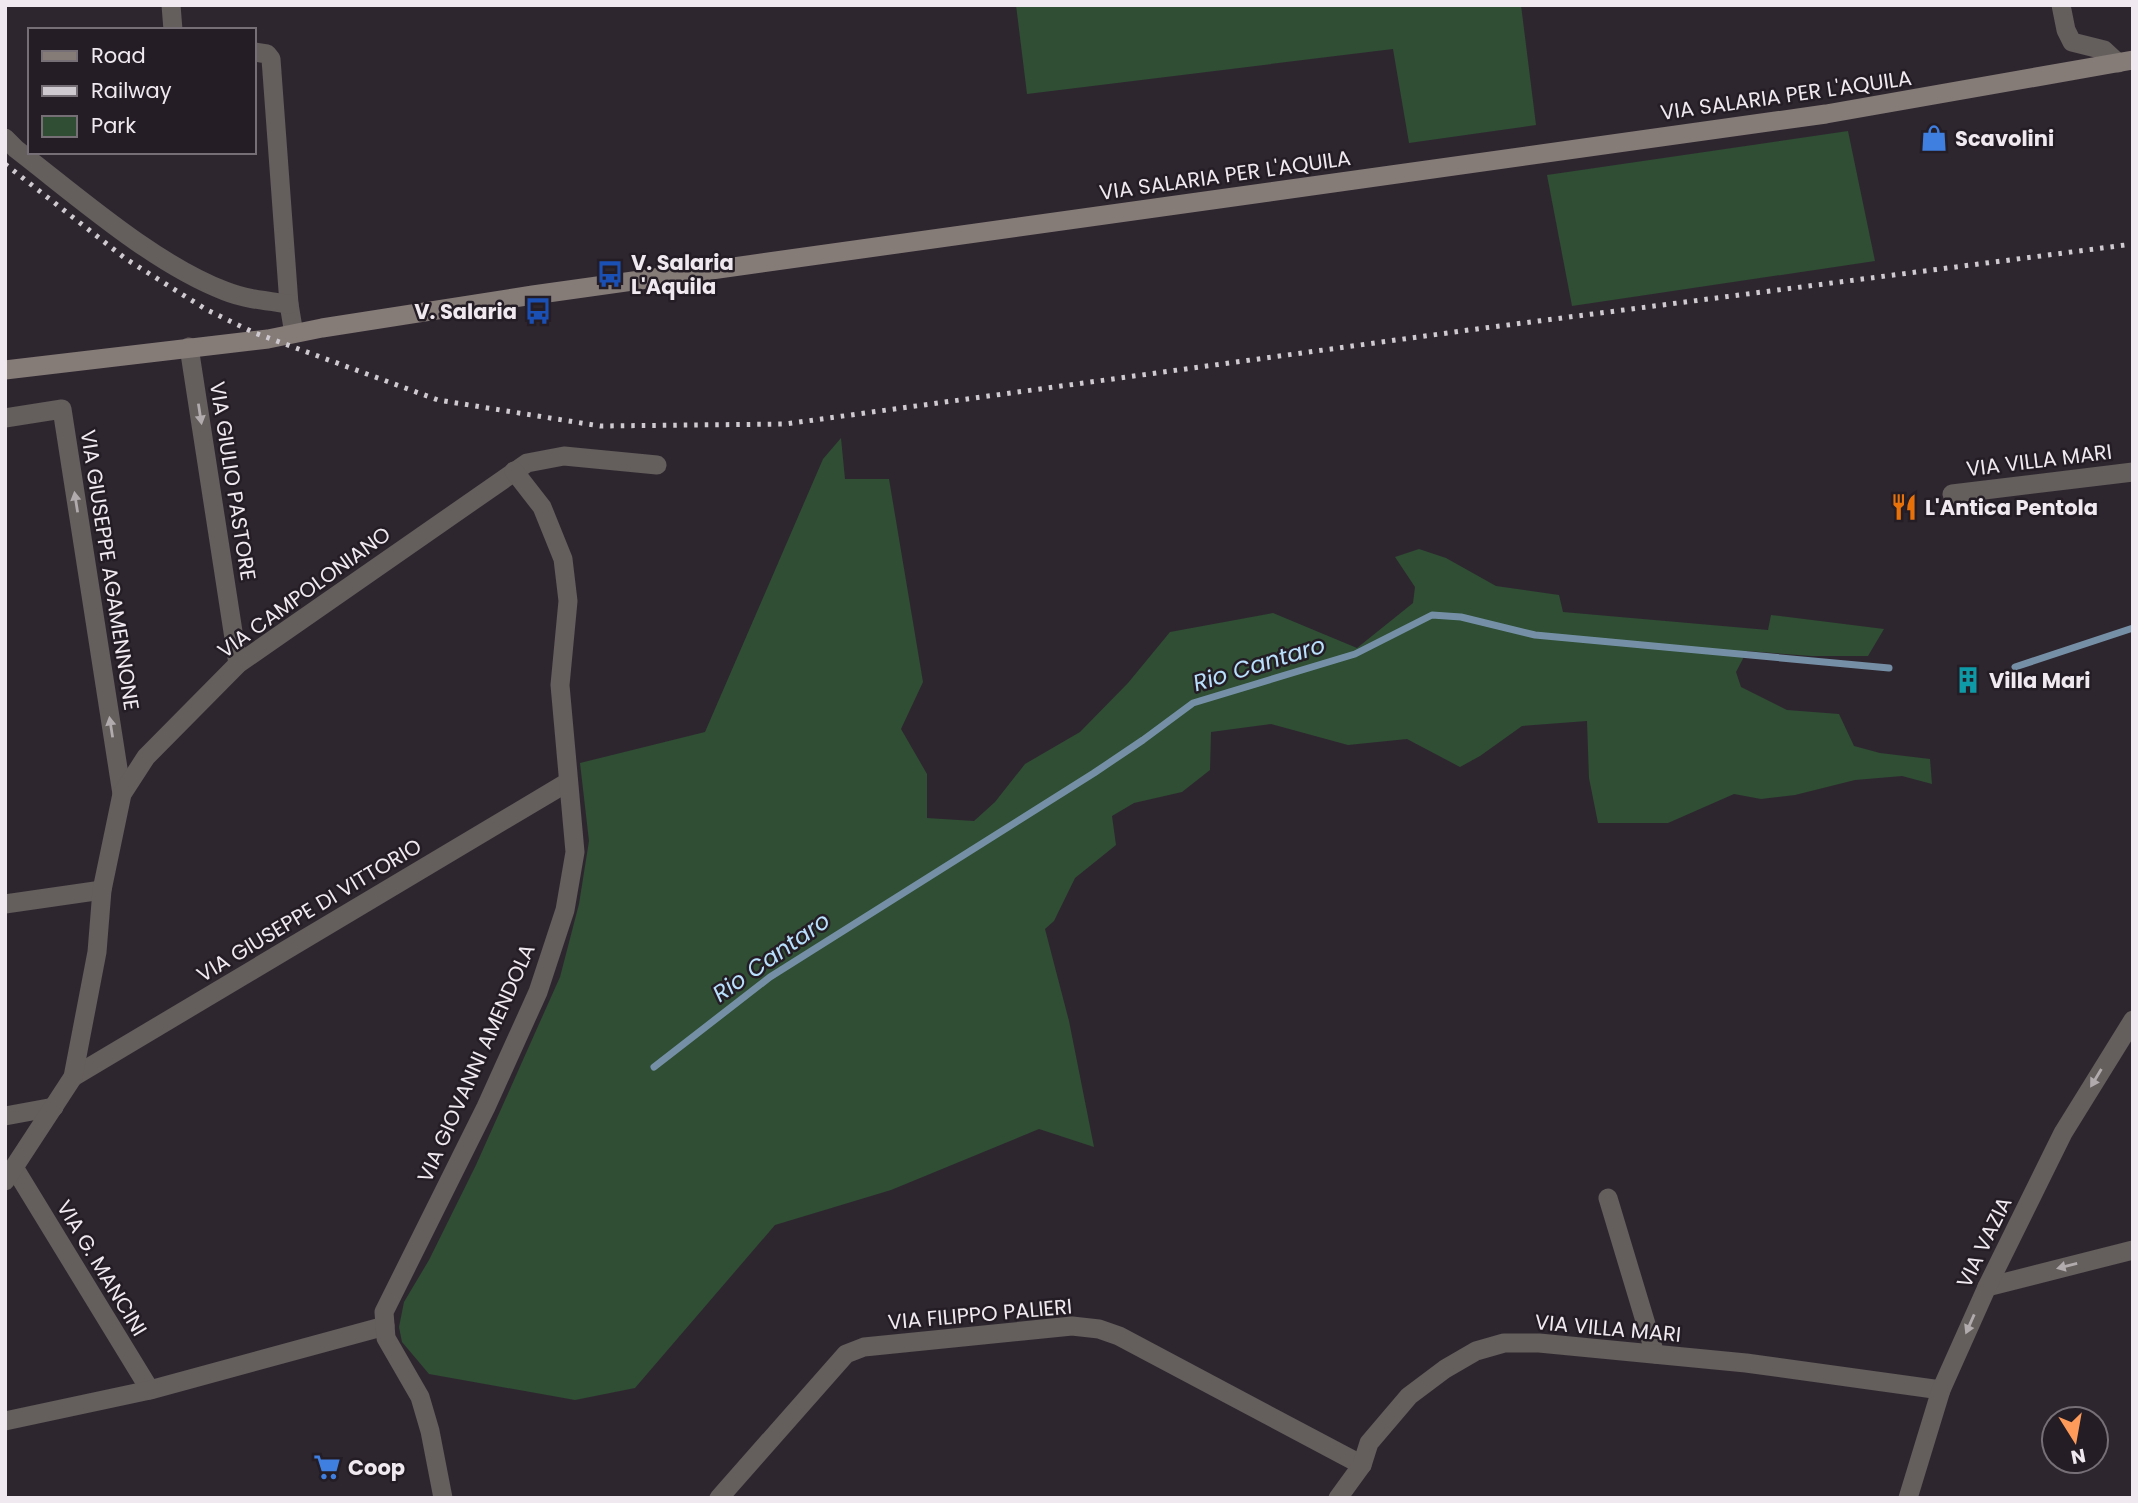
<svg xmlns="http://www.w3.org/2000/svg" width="2138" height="1503" font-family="Poppins,sans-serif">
<rect width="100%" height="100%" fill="#2e262f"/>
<g fill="#2f4e34">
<polygon points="1016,5 1521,5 1536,125 1409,143 1393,49 1027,94"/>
<polygon points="1848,131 1875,261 1572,306 1547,175"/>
<polygon points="841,438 845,479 889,479 923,682 901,729 927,774 927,818 974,821 995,802 1025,764 1080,732 1128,683 1170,632 1273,613 1357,648 1413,603 1415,587 1395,557 1419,549 1446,558 1496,586 1559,595 1563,612 1768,630 1771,615 1884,629 1868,656 1811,656 1747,651 1736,672 1741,687 1787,710 1839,714 1854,746 1880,753 1930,759 1932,784 1902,776 1855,780 1795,795 1761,799 1734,794 1668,823 1598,823 1589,778 1587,721 1522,726 1480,756 1460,767 1407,739 1348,745 1271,724 1211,732 1210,770 1182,792 1134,803 1112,816 1116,845 1075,878 1054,921 1045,929 1069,1021 1094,1147 1039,1129 891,1190 775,1225 635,1388 575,1400 429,1374 402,1342 399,1327 404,1302 429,1260 476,1165 560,977 579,904 589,841 580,763 705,732 823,459"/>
</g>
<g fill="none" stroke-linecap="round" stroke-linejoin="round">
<g stroke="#7590a6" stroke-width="7">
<polyline points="2015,667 2133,628"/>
<polyline points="654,1067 770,977 1094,773 1143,740 1193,703 1355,654 1432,615 1461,617 1535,635 1889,668"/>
</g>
<g stroke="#645e5c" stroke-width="19">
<polyline points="171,5 173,30"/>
<polyline points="2061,5 2066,30 2072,42 2104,50 2118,63"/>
<polyline points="254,52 267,54 271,59 289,304 293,328"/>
<path d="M 5,138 L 16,149 C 77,196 154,264 225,291 C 245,299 267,301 289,304"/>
<polyline points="189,347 238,664"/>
<polyline points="5,418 62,409 122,794"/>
<polyline points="1952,494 2133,472"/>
<polyline points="5,904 102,890"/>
<polyline points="73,1077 568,782"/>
<polyline points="5,1116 54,1107"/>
<polyline points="15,1169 150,1390"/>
<polyline points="5,1181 73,1077 97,952 102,890 122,794 146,757 238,664 527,463 564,456 657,465"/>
<polyline points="1608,1198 1655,1354"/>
<polyline points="1987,1287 2133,1250"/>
<polyline points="5,1421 150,1390 385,1326"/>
<polyline points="443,1498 430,1431 420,1397 386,1338 384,1312 486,1107 538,992 565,910 575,852 560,685 568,601 563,559 542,507 514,471"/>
<polyline points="719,1498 846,1354 864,1347 1072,1326 1099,1329 1119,1336 1362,1465"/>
<polyline points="1338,1498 1362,1465 1369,1443 1409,1396 1445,1369 1476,1351 1504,1343 1539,1343 1746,1363 1941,1390"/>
<polyline points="1908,1498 1941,1390 1987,1287 2063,1133 2133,1020"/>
</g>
<polyline stroke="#857c78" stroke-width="19" points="5,370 268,339 322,328 533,295 1826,114 2133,60"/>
<polyline stroke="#cfc9d0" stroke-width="5" stroke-dasharray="3.5 7" stroke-linecap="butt" points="5,164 126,259 207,310 255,333 438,400 600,426 785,424 1469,330 2133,244"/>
</g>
<defs><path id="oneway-solid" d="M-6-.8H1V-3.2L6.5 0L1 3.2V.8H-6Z" transform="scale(1.75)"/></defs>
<g fill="#b1abad">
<use href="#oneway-solid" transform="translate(200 414) rotate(81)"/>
<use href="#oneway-solid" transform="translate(76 502) rotate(-99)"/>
<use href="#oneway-solid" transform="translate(111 727) rotate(-99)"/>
<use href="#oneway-solid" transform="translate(2096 1078) rotate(121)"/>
<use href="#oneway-solid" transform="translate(2067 1266) rotate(166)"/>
<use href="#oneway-solid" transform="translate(1970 1324) rotate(114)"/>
</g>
<defs>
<symbol id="shop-bare" viewBox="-9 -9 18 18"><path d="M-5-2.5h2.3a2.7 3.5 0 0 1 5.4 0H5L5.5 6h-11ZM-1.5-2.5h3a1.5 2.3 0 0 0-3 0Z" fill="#3f7fe0" stroke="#241d25" stroke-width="2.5" paint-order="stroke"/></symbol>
<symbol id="bus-bare" viewBox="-9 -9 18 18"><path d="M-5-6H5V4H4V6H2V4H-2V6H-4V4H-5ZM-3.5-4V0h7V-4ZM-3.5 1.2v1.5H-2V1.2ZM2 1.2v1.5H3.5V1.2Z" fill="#1a4fb4" stroke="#241d25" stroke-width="2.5" paint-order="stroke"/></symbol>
<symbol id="restaurant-bare" viewBox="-9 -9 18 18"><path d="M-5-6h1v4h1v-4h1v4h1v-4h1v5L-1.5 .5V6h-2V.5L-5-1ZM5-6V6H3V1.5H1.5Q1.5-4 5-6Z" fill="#e8710a" stroke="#241d25" stroke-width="2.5" paint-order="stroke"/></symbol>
<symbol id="building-bare" viewBox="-9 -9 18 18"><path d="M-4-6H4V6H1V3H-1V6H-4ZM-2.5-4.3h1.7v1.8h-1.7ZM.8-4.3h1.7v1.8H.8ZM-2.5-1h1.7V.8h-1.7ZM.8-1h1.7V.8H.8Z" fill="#0f9aa8" stroke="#241d25" stroke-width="2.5" paint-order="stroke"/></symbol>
<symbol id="supermarket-bare" viewBox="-9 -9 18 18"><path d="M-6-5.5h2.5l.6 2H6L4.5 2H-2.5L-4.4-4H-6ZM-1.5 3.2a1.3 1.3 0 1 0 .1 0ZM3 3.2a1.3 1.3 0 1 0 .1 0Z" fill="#3f7fe0" stroke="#241d25" stroke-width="2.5" paint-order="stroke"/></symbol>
</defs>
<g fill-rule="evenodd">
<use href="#shop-bare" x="1915" y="119" width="38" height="38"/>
<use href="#bus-bare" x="591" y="255" width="38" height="38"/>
<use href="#bus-bare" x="519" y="292" width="38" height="38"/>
<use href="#restaurant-bare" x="1885" y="488" width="38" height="38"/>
<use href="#building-bare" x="1949" y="661" width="38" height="38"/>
<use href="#supermarket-bare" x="308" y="1448" width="38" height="38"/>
</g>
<g text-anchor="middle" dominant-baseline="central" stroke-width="5" stroke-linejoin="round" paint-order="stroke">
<g font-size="21" fill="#f0eaf0" stroke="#241d25">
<text transform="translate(1786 95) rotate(-8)">VIA SALARIA PER L'AQUILA</text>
<text transform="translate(1225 175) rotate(-8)">VIA SALARIA PER L'AQUILA</text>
<text transform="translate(2039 460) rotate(-7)">VIA VILLA MARI</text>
<text transform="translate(233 481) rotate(81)">VIA GIULIO PASTORE</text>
<text transform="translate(110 570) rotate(81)">VIA GIUSEPPE AGAMENNONE</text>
<text transform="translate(304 592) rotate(-36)">VIA CAMPOLONIANO</text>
<text transform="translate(309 910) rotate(-31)">VIA GIUSEPPE DI VITTORIO</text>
<text transform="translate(476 1063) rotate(-66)">VIA GIOVANNI AMENDOLA</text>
<text transform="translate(1984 1242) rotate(-64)">VIA VAZIA</text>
<text transform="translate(102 1268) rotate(59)">VIA G. MANCINI</text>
<text transform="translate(980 1314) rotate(-5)">VIA FILIPPO PALIERI</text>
<text transform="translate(1608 1328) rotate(5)">VIA VILLA MARI</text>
</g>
<g font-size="21" font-weight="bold" fill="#f0eaf0" stroke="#241d25" text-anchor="start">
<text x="1955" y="138">Scavolini</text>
<text x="631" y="262">V. Salaria<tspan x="631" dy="24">L'Aquila</tspan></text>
<text x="517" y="311" text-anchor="end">V. Salaria</text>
<text x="1925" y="507">L'Antica Pentola</text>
<text x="1989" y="680">Villa Mari</text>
<text x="348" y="1467">Coop</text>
</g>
<g font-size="23" font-style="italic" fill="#b8e0fd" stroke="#241d25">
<text transform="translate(1259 664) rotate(-17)">Rio Cantaro</text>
<text transform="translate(771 957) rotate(-35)">Rio Cantaro</text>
</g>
</g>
<rect width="2138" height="1503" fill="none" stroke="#f0eaf0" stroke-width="14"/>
<rect x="28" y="28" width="228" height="126" fill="#241d25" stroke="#766f76" stroke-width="2"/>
<rect x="42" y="51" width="35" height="10" fill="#857c78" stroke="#766f76" stroke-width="2"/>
<text x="91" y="63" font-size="21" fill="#f0eaf0">Road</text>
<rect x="42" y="86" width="35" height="10" fill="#cfc9d0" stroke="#766f76" stroke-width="2"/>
<text x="91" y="98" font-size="21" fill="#f0eaf0">Railway</text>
<rect x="42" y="116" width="35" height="21" fill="#2f4e34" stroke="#766f76" stroke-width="2"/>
<text x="91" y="133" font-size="21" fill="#f0eaf0">Park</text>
<g transform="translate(2075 1440) rotate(169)"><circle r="33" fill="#241d25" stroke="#766f76" stroke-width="2"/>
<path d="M0-5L12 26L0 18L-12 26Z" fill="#ff9b5a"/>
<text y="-10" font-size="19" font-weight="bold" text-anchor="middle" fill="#f0eaf0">N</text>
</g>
</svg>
